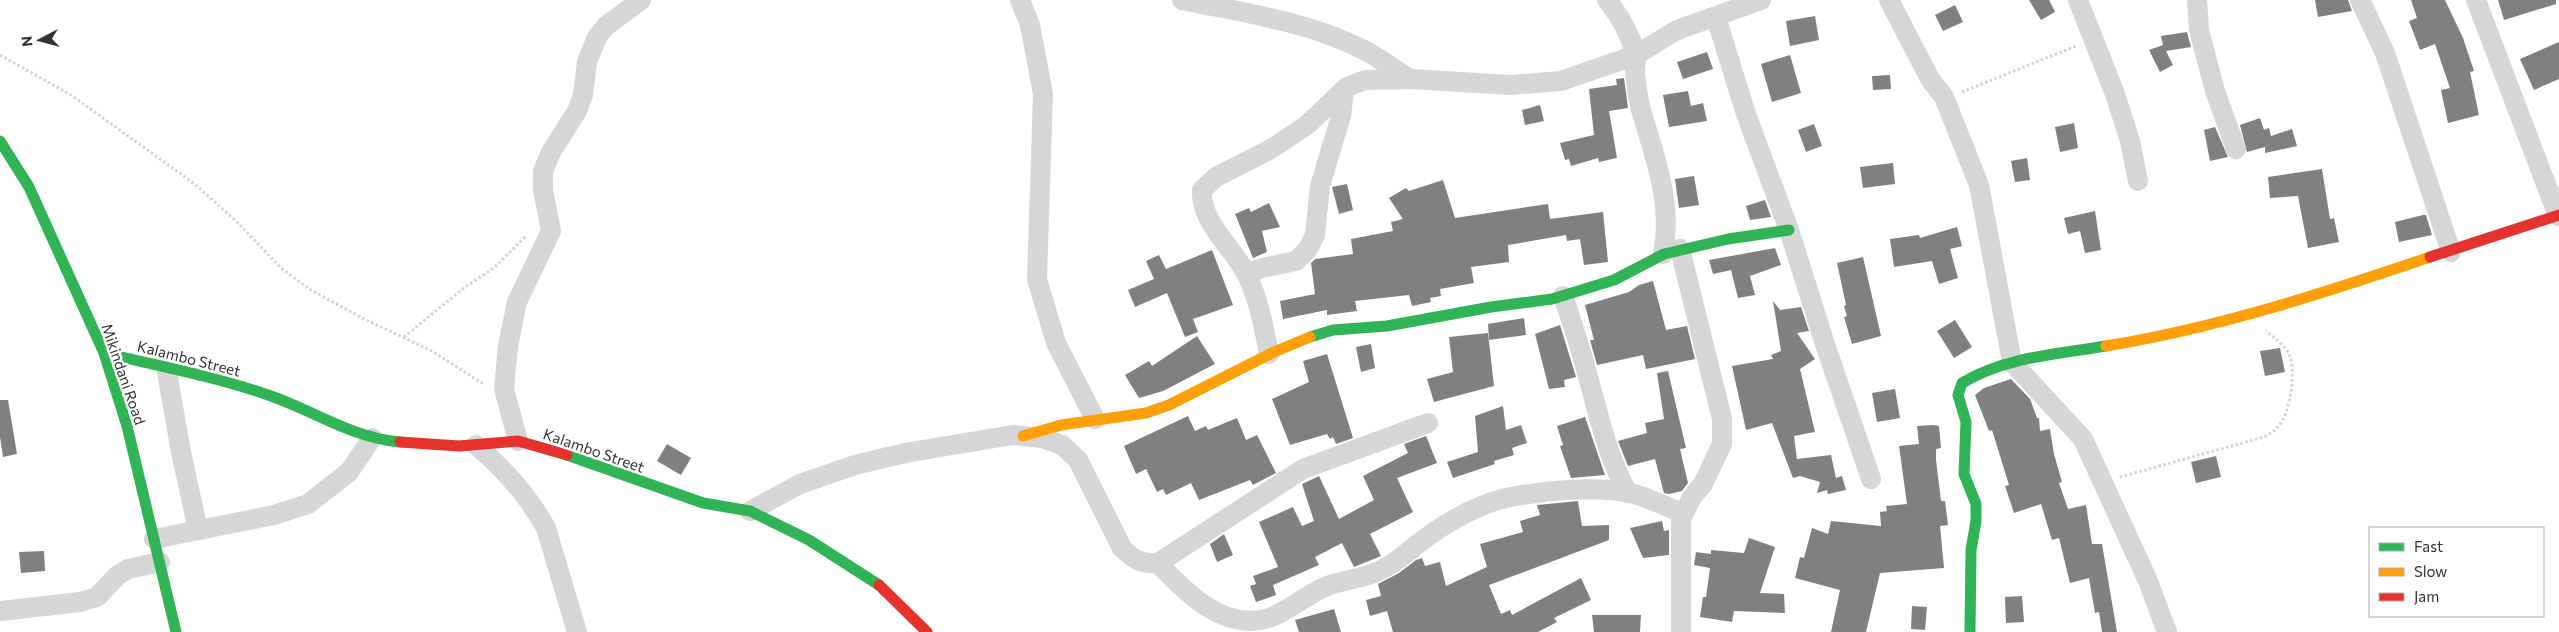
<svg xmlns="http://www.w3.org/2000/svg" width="2559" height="632" font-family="Commissioner,sans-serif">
<rect width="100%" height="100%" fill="#fff"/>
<g fill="#808080">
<polygon points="2029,0 2049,0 2055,12 2041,20"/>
<polygon points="2315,0 2348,0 2352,11 2318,17"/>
<polygon points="2411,0 2445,0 2463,38 2474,71 2470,72 2479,115 2448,123 2441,90 2450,88 2435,44 2420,50 2409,21 2417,18"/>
<polygon points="2498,0 2556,0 2556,4 2504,20"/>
<polygon points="1955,5 1963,22 1943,31 1935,15"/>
<polygon points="1815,16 1819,40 1790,46 1786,21"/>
<polygon points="2187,32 2191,47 2166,51 2173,65 2160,72 2149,50 2163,45 2161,36"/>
<polygon points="2559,42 2559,79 2534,90 2520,59"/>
<polygon points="1707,52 1713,69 1683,79 1677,62"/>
<polygon points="1790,55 1801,93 1772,102 1761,64"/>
<polygon points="1890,75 1891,89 1873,90 1872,76"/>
<polygon points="1624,78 1628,108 1609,111 1617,158 1599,162 1598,158 1571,166 1569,159 1565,160 1560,143 1594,135 1589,89 1617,85 1616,79"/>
<polygon points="1688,91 1691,106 1703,103 1707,121 1669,127 1663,95"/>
<polygon points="1540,105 1544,121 1525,125 1522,110"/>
<polygon points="2260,118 2264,130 2269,128 2271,136 2292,129 2297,146 2265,153 2265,147 2247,152 2240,125"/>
<polygon points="2074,123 2078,148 2060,152 2055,127"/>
<polygon points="1814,124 1822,146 1806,152 1798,130"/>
<polygon points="2215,127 2228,157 2210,161 2204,130"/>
<polygon points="2027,158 2030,180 2015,182 2011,161"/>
<polygon points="1893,163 1895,184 1863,188 1860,167"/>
<polygon points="2322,169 2330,219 2334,218 2339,242 2308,248 2298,196 2270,198 2268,177"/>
<polygon points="1694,176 1699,205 1679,208 1675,179"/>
<polygon points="1443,180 1455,218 1548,204 1550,219 1603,212 1608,262 1584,265 1580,239 1567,241 1566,235 1508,245 1509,262 1471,267 1474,283 1440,289 1441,296 1430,298 1431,302 1412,306 1409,295 1355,301 1357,311 1327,315 1327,310 1283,319 1280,301 1315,294 1311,263 1315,259 1353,254 1351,239 1393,231 1391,222 1403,219 1389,198 1406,188 1409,191"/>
<polygon points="1347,184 1353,210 1339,214 1332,187"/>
<polygon points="1765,200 1771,217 1750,220 1746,206"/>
<polygon points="1269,203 1280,227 1262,231 1267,252 1253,258 1235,214 1249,208 1251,212"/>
<polygon points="2095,211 2101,250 2085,253 2080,231 2068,234 2064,218"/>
<polygon points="2423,215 2426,215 2432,235 2399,242 2395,222"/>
<polygon points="1957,227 1962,246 1950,249 1958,278 1939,284 1932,261 1894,267 1890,239 1919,235 1920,238"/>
<polygon points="1775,248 1781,265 1750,276 1755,295 1738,298 1731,270 1713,274 1709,260"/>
<polygon points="1212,250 1233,305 1193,319 1198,332 1185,337 1167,293 1135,307 1128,290 1154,279 1146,261 1159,255 1166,269"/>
<polygon points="1863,257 1881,336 1852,344 1844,317 1847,316 1844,306 1846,305 1837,263"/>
<polygon points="1653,281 1666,330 1687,326 1695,359 1646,369 1643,355 1597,365 1590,340 1594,340 1585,305 1629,292 1639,285"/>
<polygon points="1773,301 1780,310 1801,307 1809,331 1797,333 1815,359 1800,369 1815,432 1794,436 1797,459 1831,455 1836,478 1842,476 1846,490 1828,494 1827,490 1817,493 1820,482 1800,476 1793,478 1772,423 1746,430 1732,366 1773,359 1771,355 1781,351"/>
<polygon points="1524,318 1526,335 1489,340 1488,324"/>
<polygon points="1955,320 1972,347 1954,358 1937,331"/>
<polygon points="1560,325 1576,377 1564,380 1565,387 1549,389 1535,334"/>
<polygon points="1488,333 1494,386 1434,402 1427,379 1453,372 1449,337"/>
<polygon points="1197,336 1215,364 1163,391 1139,398 1125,375 1149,361 1152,366"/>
<polygon points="1371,344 1375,368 1361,372 1356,347"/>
<polygon points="2280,348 2285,372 2265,376 2260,351"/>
<polygon points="1327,354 1353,438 1336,444 1333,437 1330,439 1327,434 1290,445 1272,399 1309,382 1303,361"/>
<polygon points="1668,371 1686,448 1680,449 1688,483 1682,491 1669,494 1664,493 1655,459 1628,466 1618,441 1647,433 1645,423 1664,419 1657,373"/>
<polygon points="2011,379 2030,399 2037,418 2039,418 2040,431 2050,429 2054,454 2062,482 2059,483 2068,509 2086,505 2092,544 2102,544 2117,632 2102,632 2099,612 2095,613 2089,578 2070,583 2059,538 2052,540 2041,504 2014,513 2005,486 2009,485 1992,430 1989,431 1975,395 1984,388"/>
<polygon points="1895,389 1900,418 1877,422 1872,393"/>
<polygon points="0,400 8,400 17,454 3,457 0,437"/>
<polygon points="1503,406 1506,430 1521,425 1527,443 1512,448 1514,455 1494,461 1495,464 1453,478 1447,462 1478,452 1475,416"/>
<polygon points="1188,416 1195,431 1206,426 1208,430 1237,418 1246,440 1257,435 1276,473 1253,485 1250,480 1199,500 1191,483 1166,495 1163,489 1157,492 1146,469 1136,474 1124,446"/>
<polygon points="1585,417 1605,475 1571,478 1560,446 1563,445 1557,426"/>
<polygon points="1933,425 1939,426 1941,448 1936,449 1936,460 1941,501 1945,501 1948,525 1940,526 1944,568 1880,573 1866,632 1831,632 1840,590 1795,578 1800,557 1804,558 1812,528 1828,534 1831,521 1881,526 1880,512 1887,511 1886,506 1907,504 1899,446 1919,444 1917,426"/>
<polygon points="1426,436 1437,463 1397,478 1413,512 1370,534 1381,556 1354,567 1342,543 1315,557 1319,565 1273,585 1276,595 1256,602 1250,586 1256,584 1253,576 1278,567 1259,522 1293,507 1302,526 1314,521 1302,484 1319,476 1339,519 1374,500 1363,476 1408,453 1404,444"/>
<polygon points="667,444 691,458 681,475 657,461"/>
<polygon points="2216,456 2221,477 2196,483 2191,462"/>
<polygon points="1578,501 1582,526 1609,525 1609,540 1489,585 1501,614 1510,610 1512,615 1581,578 1591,600 1554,618 1557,622 1538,632 1393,632 1387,611 1370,616 1366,600 1381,596 1378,584 1399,573 1416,560 1422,558 1425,566 1440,562 1446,586 1487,567 1480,544 1523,532 1520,521 1540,515 1537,505"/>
<polygon points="1662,521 1664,531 1669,530 1669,555 1643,558 1630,528"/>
<polygon points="1224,534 1233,555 1217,562 1210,544"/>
<polygon points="1749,538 1775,547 1760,593 1784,594 1785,613 1734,611 1732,622 1700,617 1703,597 1706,597 1710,568 1694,565 1696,552 1711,554 1711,550 1744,553"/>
<polygon points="44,551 45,571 21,573 19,552"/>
<polygon points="2022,596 2024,622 2006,623 2005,597"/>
<polygon points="1912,606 1927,607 1925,630 1911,629"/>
<polygon points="1334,609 1341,632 1299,632 1295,620"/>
<polygon points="1592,615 1641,615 1640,632 1594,632"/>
</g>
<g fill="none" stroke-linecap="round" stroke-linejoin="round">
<g stroke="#d4d4d4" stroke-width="3" stroke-dasharray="2.5 2.5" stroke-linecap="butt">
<polyline points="0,55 71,95 196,185 237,222 281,268 311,290 364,319 432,351 485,385"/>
<polyline points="1962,92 2076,46"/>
<polyline points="404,337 464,288 495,267 526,236"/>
<path d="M 2120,477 L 2264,437 C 2268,434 2274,432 2277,428 C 2290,416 2296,373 2290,357 C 2287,346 2274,338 2266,331"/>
</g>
<g stroke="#d6d6d6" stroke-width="20">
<polyline points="1020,0 1030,25 1043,94 1037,279 1056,343 1095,419"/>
<path d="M 1182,0 C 1244,13 1307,21 1364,50 C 1380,58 1395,70 1410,79"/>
<path d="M 1607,0 C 1619,15 1630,33 1635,53 C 1637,59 1635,66 1635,72 C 1636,84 1638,98 1641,110 C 1655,158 1673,203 1663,254"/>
<polyline points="1889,0 1930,79 1944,97 1979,185 2012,362 2083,439 2148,581 2167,632"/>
<polyline points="2078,0 2115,94 2130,141 2138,181"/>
<polyline points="2197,0 2199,30 2215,91 2236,149"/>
<polyline points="2360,0 2385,53 2451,252"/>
<polyline points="2476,0 2558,216"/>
<polyline points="1716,17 1746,114 1789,230 1825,344 1871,479"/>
<polyline points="1680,249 1722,419 1722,444 1703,484 1692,497 1681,519 1681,632"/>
<polyline points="1247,274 1262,268 1296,261 1308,249 1315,235 1320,186 1341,116 1344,90"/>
<path d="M 1563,296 C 1574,327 1583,357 1591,388 C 1601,424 1609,460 1628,493"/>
<path d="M 1269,354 C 1264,328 1259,300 1247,275 C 1234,248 1200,223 1202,190 L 1216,177 L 1271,149 L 1307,125 L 1347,87 L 1365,80 L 1410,79 L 1511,85 L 1561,81 L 1636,55 L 1677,30 L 1761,0"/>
<polyline points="166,367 181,452 198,530"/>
<polyline points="518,441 504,389 508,346 517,302 551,231 543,190 543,171 551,152 577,111 583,95 587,62 597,37 606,26 641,0"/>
<path d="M 476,445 C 504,469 528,495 546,528 L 577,632"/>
<path d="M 750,511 L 800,484 L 855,465 L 905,453 L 1013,435 L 1042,438 L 1062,445 L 1078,460 L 1122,548 C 1134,560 1141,564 1158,563 L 1303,469 L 1428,423"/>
<polyline points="154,539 274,515 308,504 349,472 372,438"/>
<path d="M 1158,563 C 1185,592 1224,632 1269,618 C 1289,611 1306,595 1325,587 C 1344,579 1366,579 1383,569 C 1397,562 1407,552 1419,543 C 1444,524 1476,505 1506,498 C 1541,491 1596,485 1630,493 C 1648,497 1666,507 1683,513"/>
<polyline points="0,611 80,602 97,597 118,575 128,569 160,562"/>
</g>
<g stroke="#30b455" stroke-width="11">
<polyline points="0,141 29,187 104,353 127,426 176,632"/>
<polyline points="1310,337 1333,330 1387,326 1491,307 1552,299 1614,280 1664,254 1728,239 1789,230"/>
<path d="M 104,353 C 160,366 217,377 271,396 C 314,411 353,438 400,442"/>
<polyline points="567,455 703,503 750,511 809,540 879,585"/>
<path d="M 1970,632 L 1971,550 L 1976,521 L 1976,504 L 1964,474 L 1966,422 L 1958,395 L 1962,383 C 2005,357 2058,354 2106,346"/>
</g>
<g stroke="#ff9f0a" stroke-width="11">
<path d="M 2106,346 C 2217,328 2324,293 2430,257"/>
<polyline points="1023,436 1061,425 1146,413 1169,405 1274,352 1310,337"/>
</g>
<g stroke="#e5322d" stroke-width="11">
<polyline points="2430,257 2559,215"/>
<polyline points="400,442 459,446 518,441 567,455"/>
<polyline points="879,585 927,632"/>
</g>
</g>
<g text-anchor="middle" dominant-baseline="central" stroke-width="5" stroke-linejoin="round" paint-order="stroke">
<g font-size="15" fill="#323232" stroke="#fff">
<text transform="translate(189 358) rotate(14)">Kalambo Street</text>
<text transform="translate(124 374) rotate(71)">Mikindani Road</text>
<text transform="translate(594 450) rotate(19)">Kalambo Street</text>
</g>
</g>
<rect x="2369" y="527" width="175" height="90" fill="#ffffff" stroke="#adadad"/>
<rect x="2379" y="543" width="25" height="8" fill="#30b455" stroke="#adadad"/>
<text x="2414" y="552" font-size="15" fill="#323232">Fast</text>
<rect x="2379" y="568" width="25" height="8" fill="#ff9f0a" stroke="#adadad"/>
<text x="2414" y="577" font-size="15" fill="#323232">Slow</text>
<rect x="2379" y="593" width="25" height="8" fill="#e5322d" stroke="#adadad"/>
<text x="2414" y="602" font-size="15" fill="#323232">Jam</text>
<g transform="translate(40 40) rotate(264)" stroke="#ffffff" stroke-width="4" paint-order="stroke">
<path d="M0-4L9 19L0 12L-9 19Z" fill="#323232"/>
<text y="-8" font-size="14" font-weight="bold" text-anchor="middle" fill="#323232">N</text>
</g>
</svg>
